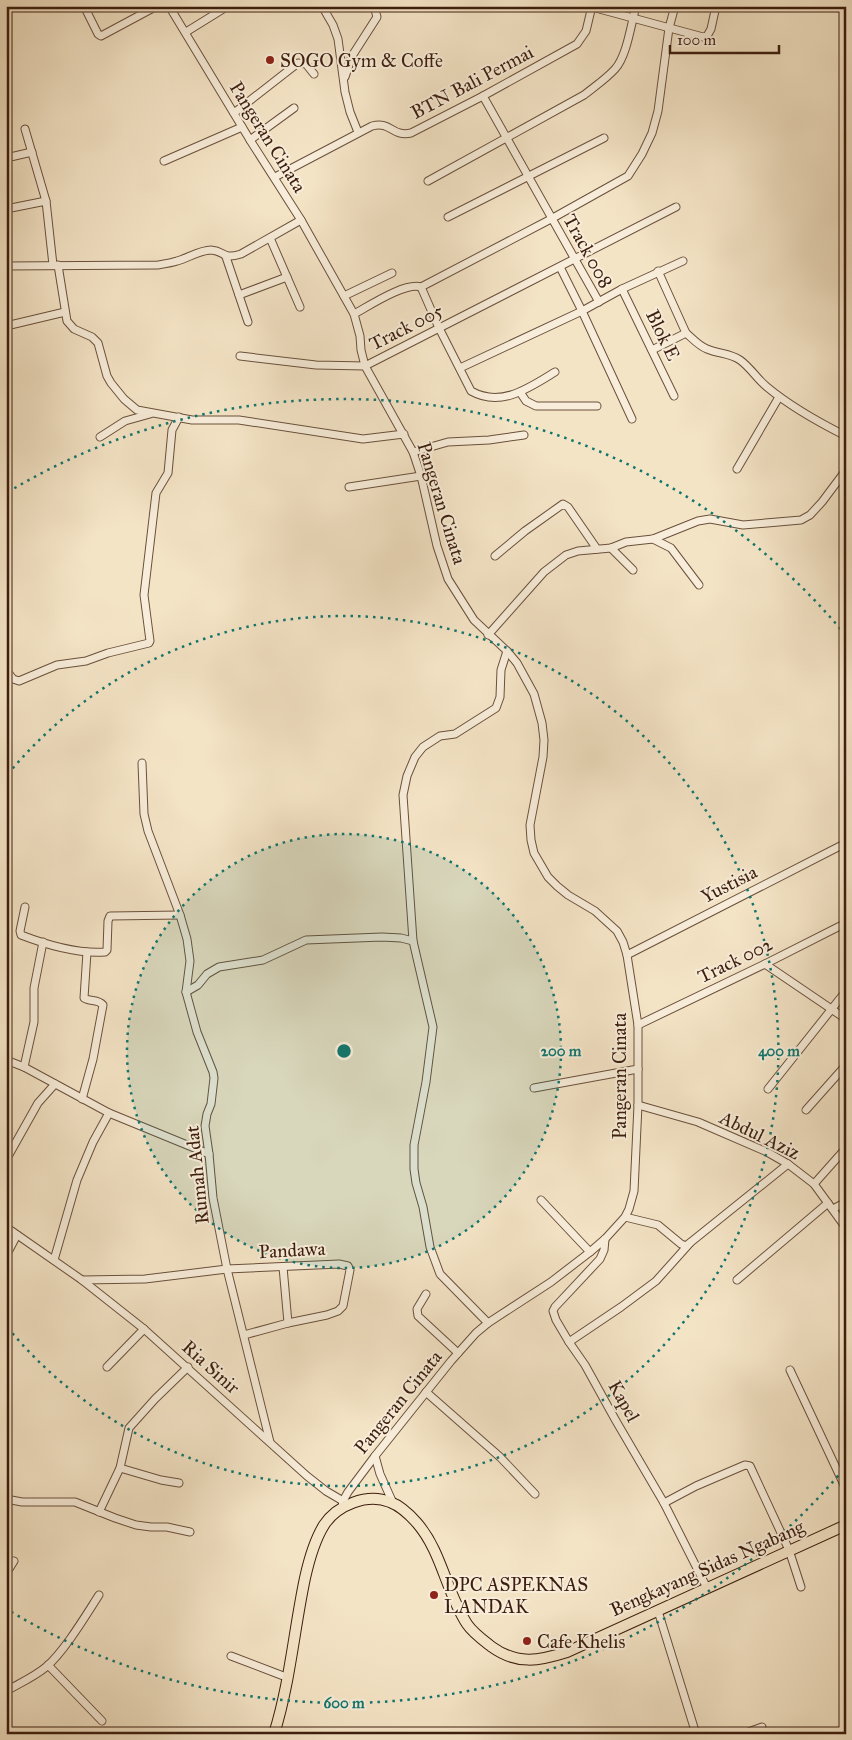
<svg xmlns="http://www.w3.org/2000/svg" width="852" height="1740" font-family="'IM FELL Great Primer',serif">
<rect width="100%" height="100%" fill="#f4e4c6"/>
<filter id="stains"><feTurbulence type="fractalNoise" baseFrequency=".004" numOctaves="4"/><feColorMatrix values="0 0 0 0 .2 0 0 0 0 .09 0 0 0 0 .02 0 0 0 .5 -.17"/></filter>
<radialGradient id="worn" r=".72"><stop offset=".6" stop-color="#630" stop-opacity="0"/><stop offset="1" stop-color="#630" stop-opacity=".3"/></radialGradient>
<g fill="none" stroke-linecap="round" stroke-linejoin="round">
<defs>
<g id="minor">
<polyline points="84,6 98,34 101,36 157,6"/>
<polyline points="169,6 250,140 301,220 354,314 360,336 361,350 365,366 413,452 421,476 437,546 448,579 474,620 507,651 517,663 534,694 542,723 544,740 543,757 530,825 531,840 534,853 548,877 557,886 568,895 595,911 617,931 623,942 627,955 638,1025 638,1105 634,1191 629,1209 625,1217 605,1239 590,1252 551,1282 488,1323 476,1333 451,1361 375,1456 348,1492 343,1501 342,1507"/>
<polyline points="322,6 333,25 338,39 345,92 350,112 358,132"/>
<polyline points="592,7 703,37 707,36 711,29 716,6"/>
<polyline points="186,32 228,6"/>
<polyline points="345,77 352,56 377,17 374,6"/>
<polyline points="483,96 599,302"/>
<polyline points="234,113 298,63 306,64 314,74"/>
<polyline points="25,129 46,201 53,265"/>
<polyline points="250,140 294,108"/>
<polyline points="6,158 32,152"/>
<polyline points="164,161 242,127"/>
<path d="M 275,177 L 372,126 C 392,121 391,137 411,133 L 483,96 L 577,44 L 586,31 L 592,6"/>
<path d="M 428,181 L 584,95 C 594,87 606,79 615,69 C 627,56 631,24 636,6"/>
<polyline points="6,209 46,201"/>
<polyline points="448,217 604,138"/>
<polyline points="270,238 300,307"/>
<polyline points="226,257 248,322"/>
<polyline points="58,265 67,321 74,329 92,337 98,343 107,376 111,383 124,399 137,410 192,420 239,420 363,439 404,434"/>
<path d="M 6,266 L 158,265 C 164,264 171,263 177,261 C 188,258 200,250 211,250 C 226,251 221,260 241,254 L 301,220"/>
<path d="M 658,271 L 686,333 C 693,339 699,346 707,349 C 719,354 730,353 740,360 C 751,368 757,379 767,387 C 791,407 818,422 846,436"/>
<polyline points="622,289 674,396"/>
<polyline points="239,295 287,277"/>
<polyline points="344,296 392,273"/>
<path d="M 354,314 C 369,306 405,282 421,287"/>
<polyline points="6,326 65,312"/>
<polyline points="652,350 686,333"/>
<polyline points="240,356 316,365 365,366 676,207"/>
<polyline points="460,368 582,311 560,267"/>
<path d="M 555,372 C 529,388 501,408 471,391 L 439,328 L 421,287 L 551,219 L 628,176 L 642,154 L 652,133 L 658,111 L 669,28 L 675,6"/>
<polyline points="520,392 526,401 536,406 597,406"/>
<polyline points="632,419 582,311 622,289 683,261"/>
<polyline points="100,437 125,421 150,414"/>
<polyline points="413,452 448,442 489,440 524,435"/>
<polyline points="737,469 779,397"/>
<polyline points="349,487 421,476"/>
<polyline points="653,539 671,548 699,585"/>
<polyline points="611,548 633,570"/>
<polyline points="495,556 525,531 563,504 568,507 597,549"/>
<polyline points="488,635 544,572 566,555 578,551 611,548 626,542 653,539 698,521 710,519 743,525 801,520 810,515 822,502 846,470"/>
<polyline points="6,670 13,679 19,681 57,665 86,661 108,653 149,643 150,641 144,595 156,493 168,473 172,430 179,417"/>
<polyline points="142,763 144,814 148,831 180,915 187,939 190,961 186,992 197,1032 213,1072 214,1078 211,1104 207,1114 205,1126 209,1154 213,1198 227,1269 270,1442"/>
<path d="M 25,907 L 20,931 L 21,935 C 47,945 78,954 105,952 L 107,950 L 108,921 L 110,916 L 180,915"/>
<polyline points="413,941 403,795 407,776 415,757 423,747 440,736 455,734 496,708 500,697 501,670 507,651"/>
<polyline points="627,955 846,843"/>
<polyline points="765,964 846,1019"/>
<polyline points="186,992 198,985 207,974 219,967 263,960 306,940 382,937 401,938 413,941 433,1027 426,1082 414,1145 414,1169 416,1183 423,1207 430,1247 440,1274 488,1323"/>
<polyline points="638,1025 765,964 846,923"/>
<polyline points="6,1060 24,1067 109,1113 209,1154"/>
<polyline points="24,1067 34,1022 34,988 43,942"/>
<polyline points="534,1088 638,1069"/>
<polyline points="768,1089 846,991"/>
<path d="M 82,1099 L 93,1059 L 103,1005 C 98,999 90,1002 84,998 L 87,952"/>
<polyline points="638,1105 698,1122 767,1152 788,1164 814,1184 846,1228"/>
<polyline points="806,1110 846,1065"/>
<polyline points="6,1160 38,1103 55,1084"/>
<polyline points="814,1184 846,1148"/>
<polyline points="541,1200 590,1252"/>
<polyline points="833,1209 846,1202"/>
<polyline points="625,1217 658,1225 681,1244 686,1246 788,1164"/>
<polyline points="6,1227 82,1280 144,1329 307,1476 326,1491 343,1501"/>
<polyline points="605,1239 604,1250 600,1259 555,1307 553,1311 556,1320 569,1342 585,1365 616,1421 664,1503 707,1588"/>
<polyline points="6,1256 17,1235"/>
<polyline points="54,1260 77,1180 93,1142 109,1113"/>
<polyline points="283,1267 288,1323"/>
<polyline points="82,1280 145,1279 227,1269 339,1264 348,1266 350,1270 343,1306 338,1311 327,1315 288,1323 244,1335"/>
<polyline points="737,1280 828,1203"/>
<polyline points="426,1294 417,1309 418,1316 458,1353"/>
<polyline points="569,1342 621,1307 656,1281 690,1243"/>
<polyline points="107,1367 144,1329"/>
<polyline points="790,1370 846,1489"/>
<polyline points="426,1392 500,1457 535,1494"/>
<polyline points="375,1456 380,1474 393,1503"/>
<polyline points="120,1468 161,1480 179,1483"/>
<polyline points="6,1499 22,1502 75,1502 115,1518 136,1525 151,1527 167,1527 190,1532"/>
<polyline points="664,1503 696,1486 745,1465 750,1466 789,1550 801,1587"/>
<polyline points="99,1512 120,1468 129,1428 155,1399 188,1367"/>
<polyline points="6,1574 14,1561"/>
<polyline points="658,1611 696,1734"/>
<polyline points="231,1656 286,1677"/>
<polyline points="48,1665 102,1721"/>
<path d="M 6,1691 C 20,1683 34,1677 46,1667 C 64,1652 86,1615 99,1595"/>
<polyline points="743,1734 762,1727"/>
</g>
<path id="highway" d="M 274,1734 C 290,1683 294,1630 305,1578 C 309,1560 314,1541 324,1525 C 337,1505 367,1493 390,1502 C 401,1506 410,1515 417,1523 C 442,1552 446,1592 467,1624 C 473,1633 483,1640 492,1647 C 517,1665 539,1661 567,1652 L 846,1525"/>
</defs>
<use href="#minor" stroke="#6a503c" stroke-width="9"/>
<use href="#highway" stroke="#3c1e0e" stroke-width="12"/>
<use href="#minor" stroke="#f8edda" stroke-width="7"/>
<use href="#highway" stroke="#f4e4c6" stroke-width="10"/>
</g>
<circle cx="344" cy="1051" r="217" fill="#0f766e" fill-opacity=".12"/>
<g fill="none" stroke="#0f766e" stroke-width="2.5" stroke-dasharray="2.5 5">
<circle cx="344" cy="1051" r="217"/>
<path d="M8 774A435 435 0 1 1 8 1328"/>
<path d="M843 1470A652 652 0 0 1 8 1610M8 492A652 652 0 0 1 843 632"/>
</g>
<g fill="#8f2418" stroke="#f8edda" stroke-width="2">
<circle cx="270" cy="60" r="5"/>
<circle cx="434" cy="1595" r="5"/>
<circle cx="527" cy="1641" r="5"/>
</g>
<g text-anchor="middle" dominant-baseline="central" stroke-width="4" stroke-linejoin="round" paint-order="stroke">
<g font-size="19" fill="#3c1e0e" stroke="#f8edda" text-anchor="start">
<text x="280" y="60">SOGO Gym &amp; Coffe</text>
<text x="444" y="1584">DPC ASPEKNAS<tspan x="444" dy="22">LANDAK</tspan></text>
<text x="537" y="1641">Cafe Khelis</text>
</g>
<g font-size="19" fill="#3c1e0e" stroke="#f8edda">
<text transform="translate(472 82) rotate(-28)">BTN Bali Permai</text>
<text transform="translate(268 137) rotate(58)">Pangeran Cinata</text>
<text transform="translate(588 251) rotate(61)">Track 008</text>
<text transform="translate(406 327) rotate(-27)">Track 005</text>
<text transform="translate(663 335) rotate(64)">Blok E</text>
<text transform="translate(442 503) rotate(73)">Pangeran Cinata</text>
<text transform="translate(729 884) rotate(-27)">Yustisia</text>
<text transform="translate(735 960) rotate(-26)">Track 002</text>
<text transform="translate(619 1076) rotate(-90)">Pangeran Cinata</text>
<text transform="translate(760 1135) rotate(26)">Abdul Aziz</text>
<text transform="translate(197 1175) rotate(-96)">Rumah Adat</text>
<text transform="translate(292 1250) rotate(-3)">Pandawa</text>
<text transform="translate(211 1367) rotate(42)">Ria Sinir</text>
<text transform="translate(624 1401) rotate(61)">Kapel</text>
<text transform="translate(398 1402) rotate(-51)">Pangeran Cinata</text>
<text transform="translate(707 1568) rotate(-24)">Bengkayang Sidas Ngabang</text>
</g>
</g>
<circle cx="344" cy="1051" r="8" fill="#0f766e" stroke="#f8edda" stroke-width="2.5"/>
<g font-size="15" text-anchor="middle" font-weight="bold" fill="#0f766e" stroke="#f8edda" stroke-width="4" stroke-linejoin="round" paint-order="stroke">
<text x="561" y="1056">200 m</text>
<text x="779" y="1056">400 m</text>
<text x="344" y="1708">600 m</text>
</g>
<rect width="852" height="1740" fill="none" stroke="#f4e4c6" stroke-width="25"/>
<rect x="8" y="8" width="837" height="1725" fill="none" stroke="#3c1e0e" stroke-width="2.5"/>
<rect x="12" y="12" width="827" height="1715" fill="none" stroke="#3c1e0e"/>
<path d="M670 45v8h109v-8" fill="none" stroke="#3c1e0e" stroke-width="2.5"/>
<text x="677" y="45" font-size="15" fill="#3c1e0e" stroke="#f8edda" stroke-width="4" paint-order="stroke">100 m</text>
<rect width="100%" height="100%" filter="url(#stains)"/>
<rect width="100%" height="100%" fill="url(#worn)"/>
</svg>
